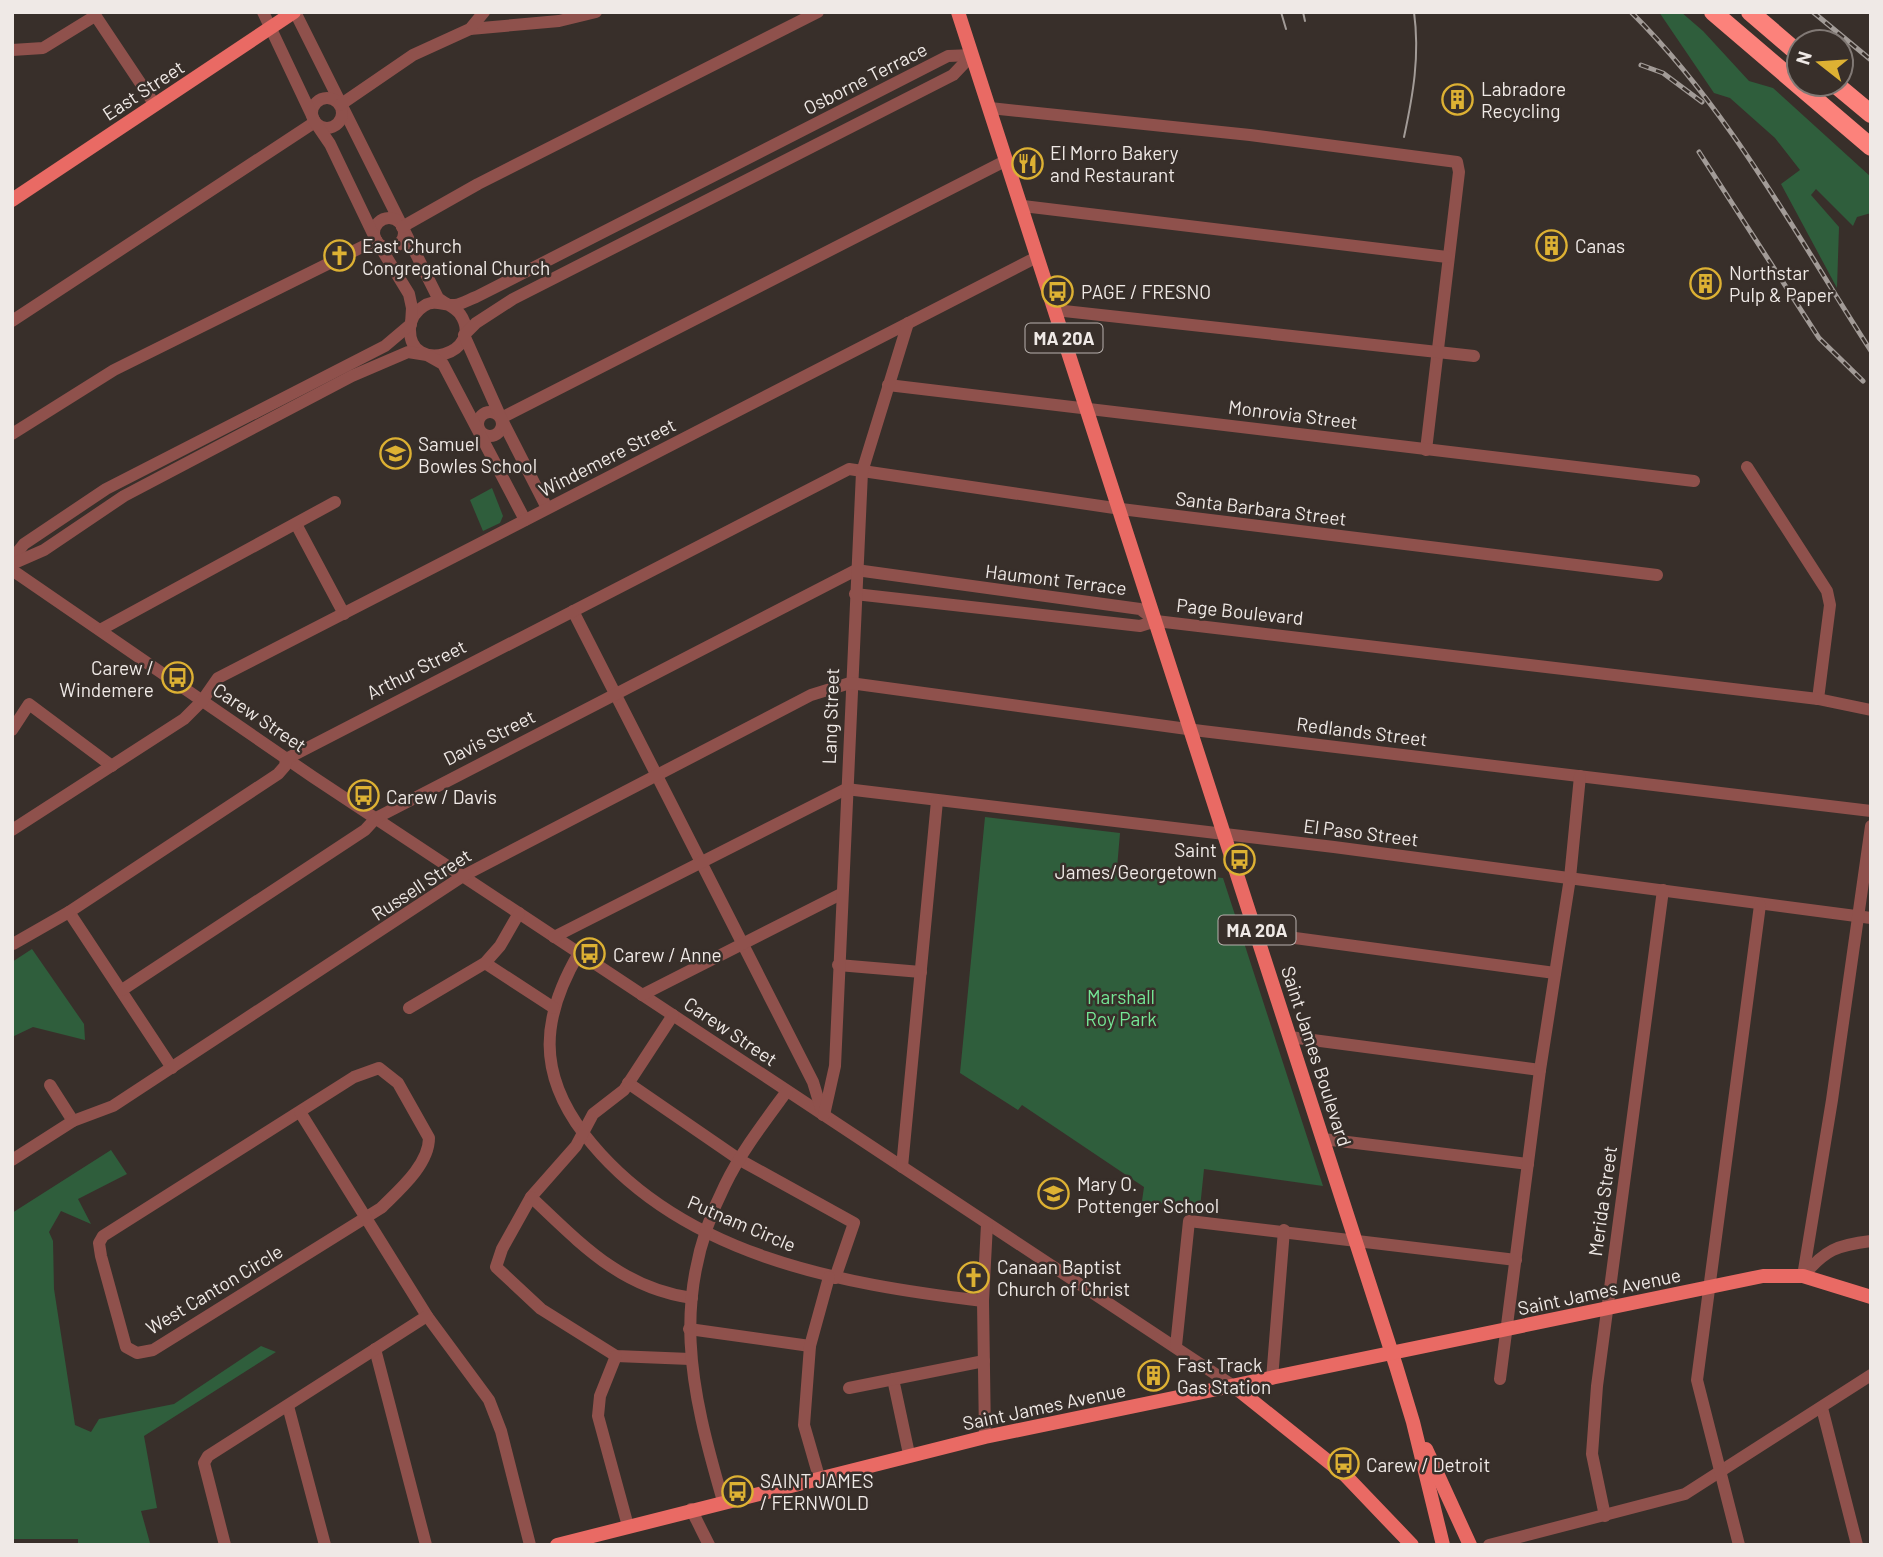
<svg xmlns="http://www.w3.org/2000/svg" width="1883" height="1557" font-family="Barlow,sans-serif">
<rect width="100%" height="100%" fill="#382f2a"/>
<g fill="#2f5e3c">
<polygon points="1659,12 1681,12 1703,31 1749,81 1773,88 1871,177 1871,213 1857,217 1853,226 1816,189 1811,195 1839,227 1837,288 1781,184 1800,170 1775,138 1730,98 1714,93"/>
<polygon points="492,488 503,516 500,523 483,531 470,500"/>
<polygon points="985,817 1120,833 1117,868 1223,878 1323,1186 1204,1169 1200,1208 1142,1201 1144,1187 1022,1105 1018,1110 960,1073"/>
<polygon points="32,949 84,1024 85,1040 33,1027 12,1037 12,962"/>
<polygon points="111,1150 127,1174 78,1199 91,1224 61,1211 49,1232 53,1241 54,1289 75,1425 91,1432 99,1419 174,1404 261,1346 276,1352 144,1436 157,1508 141,1511 150,1543 78,1545 78,1539 12,1539 12,1213"/>
</g>
<g fill="none" stroke-linecap="round" stroke-linejoin="round">
<g stroke="#8f514c" stroke-width="12">
<polyline points="93,12 155,105"/>
<path d="M 295,12 L 438,298 C 445,304 454,306 460,314 C 487,353 408,377 410,328 C 411,319 416,311 424,306 C 435,299 444,306 455,305 C 462,304 470,299 476,297 L 948,56 L 972,55"/>
<polyline points="470,29 559,21 596,12"/>
<polyline points="12,50 43,48 95,16"/>
<circle cx="327" cy="113" r="15"/>
<polyline points="340,105 413,55 470,29 484,12"/>
<polyline points="990,108 1250,135 1457,162 1459,172 1426,450"/>
<polyline points="1023,206 1447,257"/>
<circle cx="389" cy="233" r="15"/>
<polyline points="402,227 478,184 818,12"/>
<polyline points="1055,310 1474,356"/>
<polyline points="12,321 315,122"/>
<polyline points="888,385 1694,481"/>
<circle cx="490" cy="424" r="12"/>
<polyline points="501,418 1007,160"/>
<polyline points="12,434 114,370 376,240"/>
<polyline points="1747,467 1827,591 1830,605 1818,699"/>
<polyline points="547,508 501,418 464,335 476,323 513,299 953,75 972,55"/>
<polyline points="296,524 344,614"/>
<polyline points="12,559 24,544 106,489 385,346 411,324 412,308 409,294 376,240 330,144 315,122 263,12"/>
<polyline points="12,564 44,550 124,496 352,376 408,352 427,355 443,364 525,520"/>
<polyline points="12,570 313,777 1235,1387"/>
<polyline points="855,594 1140,626 1156,621 1818,699 1871,710"/>
<polyline points="573,611 813,1082 823,1115"/>
<polyline points="100,630 335,502"/>
<polyline points="12,730 29,704 112,766"/>
<polyline points="12,830 184,719 202,701 218,678 1037,257"/>
<polyline points="69,912 172,1068"/>
<polyline points="1258,933 1555,973"/>
<polyline points="554,937 846,789 1334,847 1871,918"/>
<polyline points="13,944 69,912 278,774 285,766 286,759 849,469 1121,509 1657,575"/>
<path d="M 579,953 C 541,1018 537,1072 584,1134 C 678,1256 840,1284 983,1301"/>
<polyline points="485,963 554,1008"/>
<polyline points="838,965 921,972"/>
<polyline points="122,990 365,830 376,818 856,570 1140,609 1156,621"/>
<polyline points="642,995 841,894"/>
<polyline points="409,1008 485,963 500,946 519,913"/>
<polyline points="673,1015 624,1090 593,1114 576,1146 531,1197 502,1249 496,1267 541,1309 616,1356 690,1359"/>
<polyline points="1290,1037 1540,1070"/>
<path d="M 379,1068 L 398,1083 L 429,1138 C 429,1165 398,1191 381,1208 L 153,1350 L 137,1353 L 126,1347 L 101,1256 L 99,1243 L 103,1236 L 354,1077 Z"/>
<polyline points="628,1083 740,1160 854,1223 835,1278"/>
<polyline points="50,1085 73,1121"/>
<polyline points="300,1112 427,1316 489,1400 501,1431 530,1545"/>
<polyline points="824,1115 835,1066 862,472 908,323"/>
<polyline points="1323,1139 1528,1164"/>
<polyline points="12,1160 73,1121 113,1106 463,876 811,695 850,683 1202,731 1871,811"/>
<polyline points="902,1167 937,801"/>
<path d="M 531,1197 C 581,1244 621,1288 692,1298"/>
<polyline points="1803,1276 1832,1100 1871,826"/>
<path d="M 1803,1276 C 1825,1250 1837,1245 1871,1241"/>
<polyline points="689,1329 810,1346"/>
<polyline points="1176,1346 1189,1221 1516,1260"/>
<polyline points="375,1349 426,1545"/>
<polyline points="616,1356 600,1396 598,1416 628,1526"/>
<polyline points="893,1379 909,1454"/>
<polyline points="1272,1379 1284,1230"/>
<polyline points="1500,1379 1540,1070 1570,878 1580,776"/>
<polyline points="849,1388 984,1361"/>
<polyline points="288,1406 325,1545"/>
<polyline points="1822,1408 1857,1545"/>
<polyline points="985,1437 983,1301 987,1224"/>
<polyline points="819,1477 804,1425 810,1346 829,1277"/>
<path d="M 723,1501 C 690,1388 669,1296 725,1185 C 741,1152 765,1121 787,1091"/>
<polyline points="691,1509 709,1545"/>
<polyline points="1605,1516 1592,1454 1597,1386 1663,890"/>
<polyline points="225,1545 204,1463 208,1456 427,1316"/>
<polyline points="1489,1545 1685,1494 1871,1375"/>
<polyline points="1739,1545 1697,1380 1760,905"/>
</g>
<g stroke="#e96a64" stroke-width="14">
<polyline points="958,12 1396,1366 1413,1422 1443,1545"/>
<polyline points="12,200 294,12"/>
<polyline points="1235,1387 1345,1475 1412,1545"/>
<polyline points="1426,1449 1470,1545"/>
<polyline points="557,1545 985,1437 1763,1276 1803,1276 1871,1297"/>
</g>
<g stroke="#fc827b" stroke-width="18">
<polyline points="1713,12 1871,147"/>
<polyline points="1750,12 1799,54"/>
<polyline points="1835,84 1871,114"/>
</g>
<g stroke="#a29b97" stroke-width="2">
<polyline points="1281,12 1286,29"/>
<polyline points="1303,12 1305,21"/>
<path d="M 1404,137 C 1413,95 1420,56 1414,12"/>
</g>
<defs>
<g id="rail">
<path d="M 1631,12 C 1729,109 1796,235 1871,351"/>
<polyline points="1813,12 1871,60"/>
<polyline points="1641,65 1663,73 1702,102"/>
<polyline points="1699,152 1819,338 1863,381"/>
</g>
</defs>
<use href="#rail" stroke="#a29b97" stroke-width="5"/>
<use href="#rail" stroke="#382f2a" stroke-width="2.5" stroke-dasharray="8" stroke-linecap="butt"/>
</g>
<defs>
<symbol id="building-ring" viewBox="-11 -11 22 22"><circle r="9.5" fill="#382f2a" stroke="#ddb133" stroke-width="1.5"/><path d="M-4-6H4V6H1V3H-1V6H-4ZM-2.5-4.3h1.7v1.8h-1.7ZM.8-4.3h1.7v1.8H.8ZM-2.5-1h1.7V.8h-1.7ZM.8-1h1.7V.8H.8Z" fill="#ddb133"/></symbol>
<symbol id="restaurant-ring" viewBox="-11 -11 22 22"><circle r="9.5" fill="#382f2a" stroke="#ddb133" stroke-width="1.5"/><path d="M-5-6h1v4h1v-4h1v4h1v-4h1v5L-1.5 .5V6h-2V.5L-5-1ZM5-6V6H3V1.5H1.5Q1.5-4 5-6Z" fill="#ddb133"/></symbol>
<symbol id="church-ring" viewBox="-11 -11 22 22"><circle r="9.5" fill="#382f2a" stroke="#ddb133" stroke-width="1.5"/><path d="M-1.2-6h2.4v3.5h3.3v2.4h-3.3V6h-2.4V-.1h-3.3v-2.4h3.3Z" fill="#ddb133"/></symbol>
<symbol id="bus-ring" viewBox="-11 -11 22 22"><circle r="9.5" fill="#382f2a" stroke="#ddb133" stroke-width="1.5"/><path d="M-5-6H5V4H4V6H2V4H-2V6H-4V4H-5ZM-3.5-4V0h7V-4ZM-3.5 1.2v1.5H-2V1.2ZM2 1.2v1.5H3.5V1.2Z" fill="#ddb133"/></symbol>
<symbol id="school-ring" viewBox="-11 -11 22 22"><circle r="9.5" fill="#382f2a" stroke="#ddb133" stroke-width="1.5"/><path d="M0-5L7-2L0 1L-7-2ZM-4 1L0 2.5L4 1V4Q0 6-4 4Z" fill="#ddb133"/></symbol>
</defs>
<g fill-rule="evenodd">
<use href="#building-ring" x="1440" y="82" width="35" height="35"/>
<use href="#restaurant-ring" x="1010" y="146" width="35" height="35"/>
<use href="#building-ring" x="1534" y="228" width="35" height="35"/>
<use href="#church-ring" x="322" y="238" width="35" height="35"/>
<use href="#building-ring" x="1688" y="266" width="35" height="35"/>
<use href="#bus-ring" x="1040" y="274" width="35" height="35"/>
<use href="#school-ring" x="378" y="436" width="35" height="35"/>
<use href="#bus-ring" x="160" y="660" width="35" height="35"/>
<use href="#bus-ring" x="346" y="778" width="35" height="35"/>
<use href="#bus-ring" x="1222" y="842" width="35" height="35"/>
<use href="#bus-ring" x="572" y="936" width="35" height="35"/>
<use href="#school-ring" x="1036" y="1176" width="35" height="35"/>
<use href="#church-ring" x="956" y="1260" width="35" height="35"/>
<use href="#building-ring" x="1136" y="1358" width="35" height="35"/>
<use href="#bus-ring" x="1326" y="1446" width="35" height="35"/>
<use href="#bus-ring" x="720" y="1474" width="35" height="35"/>
</g>
<g text-anchor="middle" dominant-baseline="central" stroke-width="5" stroke-linejoin="round" paint-order="stroke">
<g fill="#382f2a" stroke="#b8b1ae" stroke-width="2">
<rect x="1025.5" y="323.5" width="77" height="29" rx="5"/>
<rect x="1218.5" y="915.5" width="77" height="29" rx="5"/>
</g>
<g font-size="18" font-weight="bold" fill="#efe9e6">
<text x="1064" y="338">MA 20A</text>
<text x="1257" y="930">MA 20A</text>
</g>
<g font-size="19" fill="#efe9e6" stroke="#382f2a">
<text transform="translate(865 78) rotate(-27)">Osborne Terrace</text>
<text transform="translate(143 90) rotate(-33)">East Street</text>
<text transform="translate(1293 414) rotate(7)">Monrovia Street</text>
<text transform="translate(607 457) rotate(-27)">Windemere Street</text>
<text transform="translate(1261 508) rotate(7)">Santa Barbara Street</text>
<text transform="translate(1056 579) rotate(7)">Haumont Terrace</text>
<text transform="translate(1240 611) rotate(6)">Page Boulevard</text>
<text transform="translate(416 669) rotate(-27)">Arthur Street</text>
<text transform="translate(830 716) rotate(-88)">Lang Street</text>
<text transform="translate(260 717) rotate(34)">Carew Street</text>
<text transform="translate(1362 731) rotate(7)">Redlands Street</text>
<text transform="translate(489 737) rotate(-27)">Davis Street</text>
<text transform="translate(1361 832) rotate(7)">El Paso Street</text>
<text transform="translate(421 884) rotate(-33)">Russell Street</text>
<text transform="translate(731 1031) rotate(34)">Carew Street</text>
<text transform="translate(1317 1056) rotate(72)">Saint James Boulevard</text>
<text transform="translate(1602 1201) rotate(-82)">Merida Street</text>
<text transform="translate(742 1223) rotate(23)">Putnam Circle</text>
<text transform="translate(214 1289) rotate(-31)">West Canton Circle</text>
<text transform="translate(1599 1291) rotate(-12)">Saint James Avenue</text>
<text transform="translate(1044 1406) rotate(-12)">Saint James Avenue</text>
</g>
<g font-size="19" fill="#efe9e6" stroke="#382f2a" text-anchor="start">
<text x="1481" y="88">Labradore<tspan x="1481" dy="22">Recycling</tspan></text>
<text x="1050" y="152">El Morro Bakery<tspan x="1050" dy="22">and Restaurant</tspan></text>
<text x="362" y="245">East Church<tspan x="362" dy="22">Congregational Church</tspan></text>
<text x="1575" y="245">Canas</text>
<text x="1729" y="272">Northstar<tspan x="1729" dy="22">Pulp &amp; Paper</tspan></text>
<text x="1081" y="291">PAGE / FRESNO</text>
<text x="418" y="443">Samuel<tspan x="418" dy="22">Bowles School</tspan></text>
<text x="154" y="667" text-anchor="end">Carew /<tspan x="154" dy="22">Windemere</tspan></text>
<text x="386" y="796">Carew / Davis</text>
<text x="1217" y="849" text-anchor="end">Saint<tspan x="1217" dy="22">James/Georgetown</tspan></text>
<text x="613" y="954">Carew / Anne</text>
<text x="1077" y="1183">Mary O.<tspan x="1077" dy="22">Pottenger School</tspan></text>
<text x="997" y="1266">Canaan Baptist<tspan x="997" dy="22">Church of Christ</tspan></text>
<text x="1177" y="1364">Fast Track<tspan x="1177" dy="22">Gas Station</tspan></text>
<text x="1366" y="1464">Carew / Detroit</text>
<text x="760" y="1480">SAINT JAMES<tspan x="760" dy="22">/ FERNWOLD</tspan></text>
</g>
<g font-size="19" fill="#74e795" stroke="#382f2a">
<text x="1121" y="996">Marshall<tspan x="1121" dy="22">Roy Park</tspan></text>
</g>
</g>
<rect width="1883" height="1557" fill="none" stroke="#efe9e6" stroke-width="28"/>
<g transform="translate(1820 63) rotate(287)"><circle r="33" fill="#382f2a" stroke="#817975" stroke-width="2"/>
<path d="M0-5L12 26L0 18L-12 26Z" fill="#ddb133"/>
<text y="-10" font-size="19" font-weight="bold" text-anchor="middle" fill="#efe9e6">N</text>
</g>
</svg>
